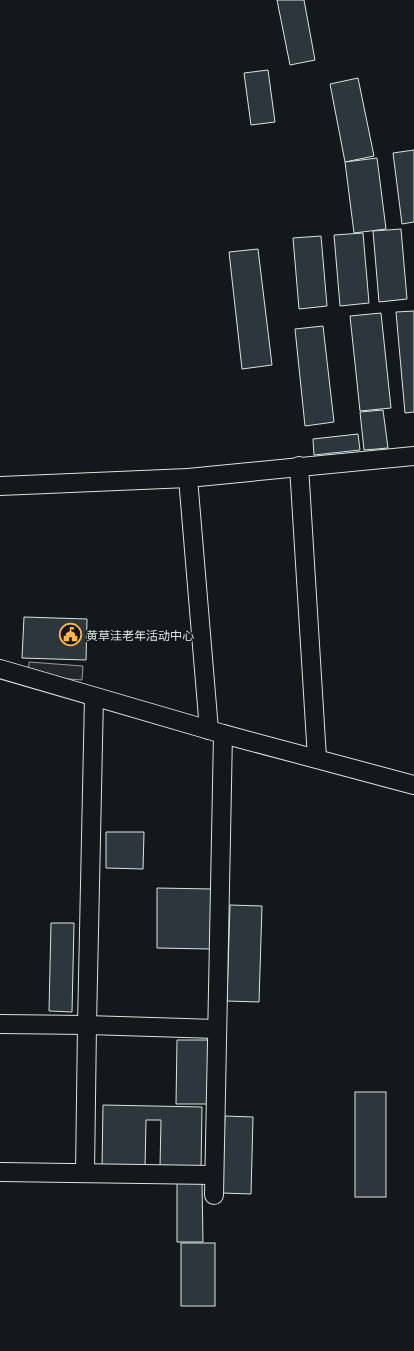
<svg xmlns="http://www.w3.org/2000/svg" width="414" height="1351" font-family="Literata,'Noto Sans SC',serif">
<rect width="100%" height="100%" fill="#14181c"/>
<polygon fill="#24282b" stroke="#939e99" points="29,662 83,666 82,680 28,676"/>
<g fill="#2c363c" stroke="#d8e6dc">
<polygon points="277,0 304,0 315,60 290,65"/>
<polygon points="268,70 275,122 251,125 244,73"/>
<polygon points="358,78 374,156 345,162 330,84"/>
<polygon points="414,150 414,222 402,224 393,153"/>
<polygon points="377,158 386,229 354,233 345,162"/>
<polygon points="401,229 407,299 379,302 373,231"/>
<polygon points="363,233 369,303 340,306 334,235"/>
<polygon points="321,236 327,306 299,309 293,238"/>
<polygon points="258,249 272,365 242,369 229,252"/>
<polygon points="414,311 414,412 405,413 396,312"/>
<polygon points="381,313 391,408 360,411 350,316"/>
<polygon points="323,326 334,422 305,426 295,329"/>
<polygon points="383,410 388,448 364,450 360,412"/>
<polygon points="358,434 360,450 314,455 313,439"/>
<polygon points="24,617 87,619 86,660 22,658"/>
<polygon points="106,832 144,832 143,869 106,868"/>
<polygon points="157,888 212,889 211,949 157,948"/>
<polygon points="230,905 262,906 259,1002 227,1001"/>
<polygon points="51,923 74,923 72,1012 49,1011"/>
<polygon points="177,1040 211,1040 210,1104 176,1104"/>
<rect x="355" y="1092" width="31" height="105"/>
<polygon points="103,1105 202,1107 201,1168 160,1167 161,1120 146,1120 145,1169 102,1168"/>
<polygon points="225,1116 253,1117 251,1194 222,1193"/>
<polygon points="202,1182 203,1242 177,1242 177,1183"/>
<rect x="181" y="1243" width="34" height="63"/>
</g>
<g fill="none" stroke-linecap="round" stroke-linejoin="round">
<defs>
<g id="street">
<polyline points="299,466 317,758"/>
<polyline points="188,478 209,730"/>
<polyline points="0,486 188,478 414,456"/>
<polyline points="0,669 223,734 414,785"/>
<polyline points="0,1024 87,1025 217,1029"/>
<polyline points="0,1172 214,1175"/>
<polyline points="85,1173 87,1025 94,697"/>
<polyline points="214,1195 223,734"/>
</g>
</defs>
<use href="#street" stroke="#d8e6dc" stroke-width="20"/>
<use href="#street" stroke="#14181c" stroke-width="18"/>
</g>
<defs>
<symbol id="civic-ring" viewBox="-11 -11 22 22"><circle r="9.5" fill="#14181c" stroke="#ffb74d" stroke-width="1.5"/><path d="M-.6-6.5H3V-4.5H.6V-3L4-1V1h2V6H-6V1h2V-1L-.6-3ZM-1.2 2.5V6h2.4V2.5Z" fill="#ffb74d"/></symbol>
</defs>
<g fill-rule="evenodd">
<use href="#civic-ring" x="58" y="622" width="25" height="25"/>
</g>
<g text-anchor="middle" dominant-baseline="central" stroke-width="3" stroke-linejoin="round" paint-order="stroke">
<g font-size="12" fill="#d8e6dc" stroke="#14181c" text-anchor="start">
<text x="86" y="635">黄草洼老年活动中心</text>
</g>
</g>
</svg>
